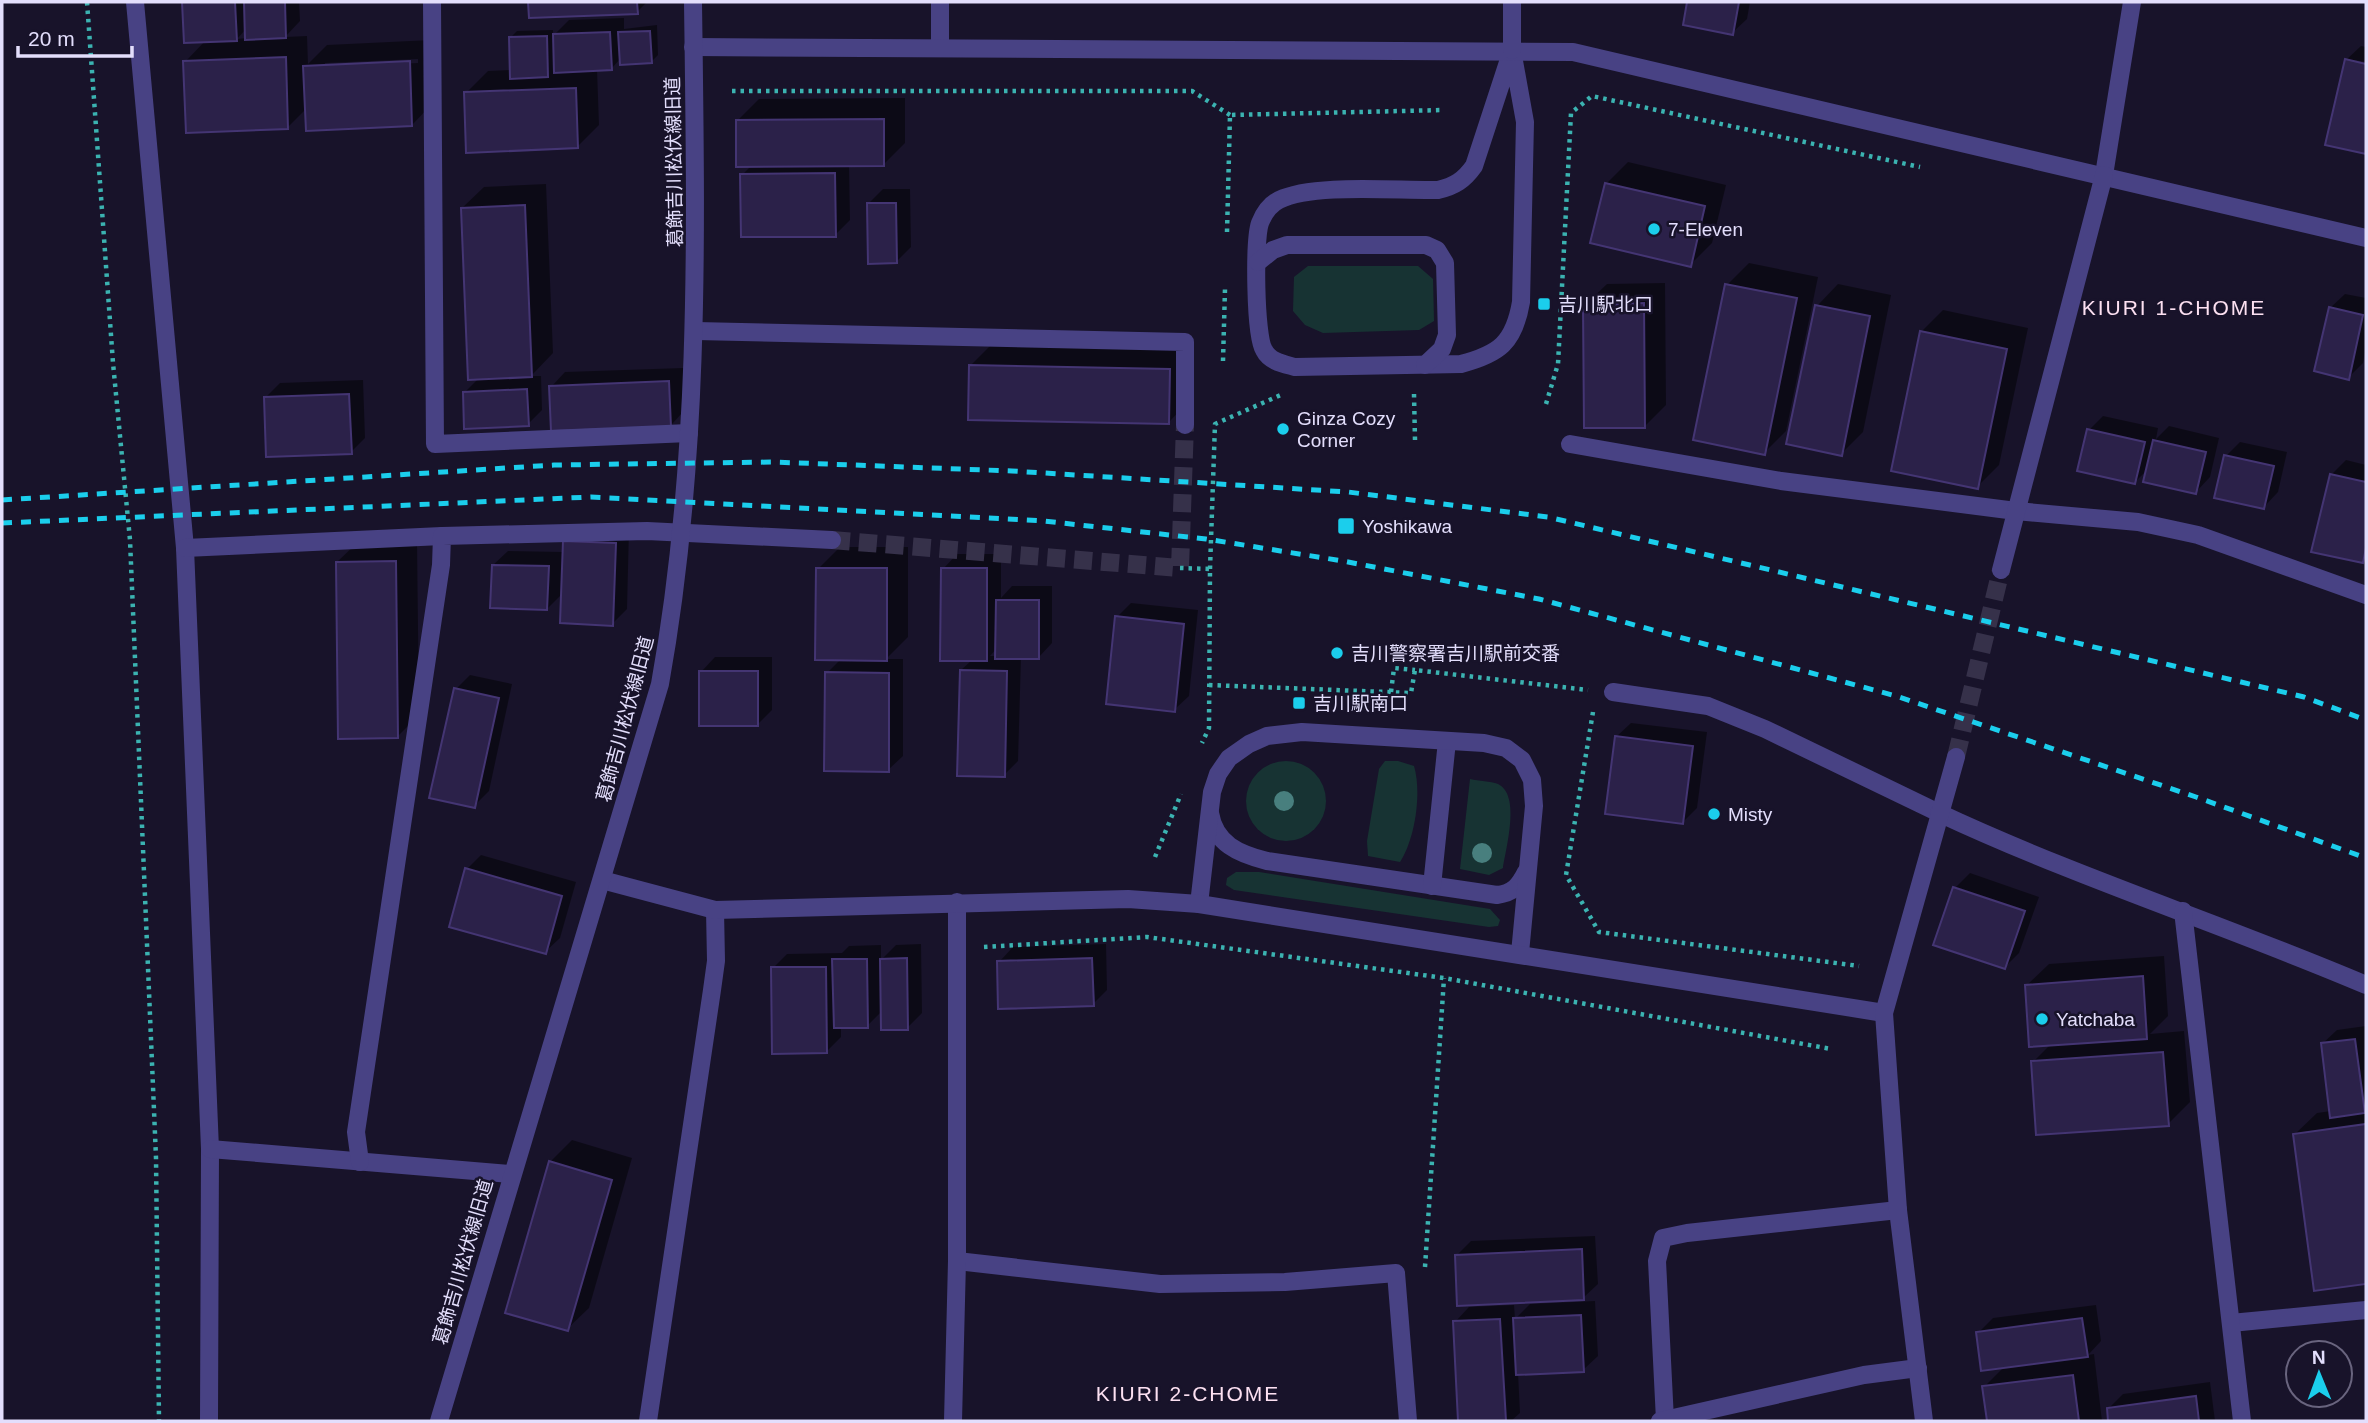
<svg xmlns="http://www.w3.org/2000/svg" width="2368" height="1423" font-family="Arial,'Noto Sans JP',sans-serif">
<rect width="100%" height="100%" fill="#18132a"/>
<g fill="#173333">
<polygon points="1308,266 1418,266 1433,279 1434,321 1419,330 1323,333 1305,325 1293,311 1294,277"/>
<circle cx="1286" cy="801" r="40"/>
<path d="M 1385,761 L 1398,761 L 1414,766 C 1422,793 1415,839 1400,862 L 1368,856 L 1367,841 L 1379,769 Z"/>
<path d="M 1470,779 C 1479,781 1490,781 1498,784 C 1521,795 1506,848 1503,868 L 1489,875 L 1460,869 Z"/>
<polygon points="1236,872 1259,872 1490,909 1500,920 1498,926 1489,927 1234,890 1226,885 1227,878"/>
</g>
<g fill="#0007" fill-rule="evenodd">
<path d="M 184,2 L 299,2 L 300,21 L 285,37 L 307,36 L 308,64 L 327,45 L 431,40 L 433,103 L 412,125 L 307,108 L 288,127 L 185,62 L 206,40 L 186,41 ZM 246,29 L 247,38 L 237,39 ZM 418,59 L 418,63 L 325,67 L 325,63 Z"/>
<polygon points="530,2 647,2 637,12 530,16"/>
<polygon points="1689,2 1750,2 1747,19 1732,33 1685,24"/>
<polygon points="624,18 624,29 657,25 658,55 651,62 621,58 611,69 597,69 599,125 578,146 466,93 488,71 512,70 510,38 517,31 553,30 553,36 569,20"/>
<polygon points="2361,46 2366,47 2366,62 2354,60 2354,63 2366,66 2366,153 2327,144 2346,60"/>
<polygon points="905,98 905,143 884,164 849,165 850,220 835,235 742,175 752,165 738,120 759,99"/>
<polygon points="1628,162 1726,185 1712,243 1690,265 1606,184"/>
<polygon points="546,184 553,353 531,376 541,376 542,410 528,424 465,392 480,377 462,208 484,187"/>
<polygon points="883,189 910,189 911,247 896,262 869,203"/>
<polygon points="1749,263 1818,277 1786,431 1764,453 1727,285"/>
<polygon points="1665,283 1666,405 1645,426 1585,305 1607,284"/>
<polygon points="1838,284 1891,295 1863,432 1841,454 1817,306"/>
<polygon points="2345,294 2366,298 2366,347 2363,363 2348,378 2330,308"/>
<polygon points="1943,310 2028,328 1999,465 1977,487 1921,332"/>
<polygon points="992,344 1191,348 1190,400 1169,422 970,366"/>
<polygon points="683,368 685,410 671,425 551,387 565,372"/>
<polygon points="363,380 365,438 351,452 265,398 280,383"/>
<polygon points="2103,416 2158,428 2156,439 2169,426 2219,438 2210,477 2196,492 2148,469 2135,482 2089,430"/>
<polygon points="2240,442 2287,452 2278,492 2264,507 2226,456"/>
<polygon points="2346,460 2366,465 2366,557 2362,562 2331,475"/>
<polygon points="629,529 627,609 612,624 563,593 547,609 493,565 508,551 564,552 564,542"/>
<polygon points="417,540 419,715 398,736 337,562 359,541"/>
<polygon points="840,547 908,547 908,637 886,659 903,659 903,756 888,770 827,673 841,659 818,569"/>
<path d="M 957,554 L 1001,554 L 1001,598 L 1012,586 L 1052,586 L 1052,643 L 1038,658 L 1021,657 L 1018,761 L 1004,775 L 961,670 L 972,660 L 943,569 ZM 997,648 L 997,656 L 990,656 Z"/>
<polygon points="1131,603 1198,610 1189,696 1174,710 1117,617"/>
<polygon points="715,657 772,657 772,710 758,724 701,672"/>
<polygon points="470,675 512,684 489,791 474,806 456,689"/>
<polygon points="1631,723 1707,732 1697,808 1682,823 1616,737"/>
<polygon points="481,855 576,882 560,938 545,952 467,869"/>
<polygon points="1970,873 2039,897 2019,953 2005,967 1955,888"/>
<polygon points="921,944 922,1013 907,1028 882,1011 867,1026 841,1026 841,1037 827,1051 773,968 787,954 842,953 849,946 881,945 881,960 896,945"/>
<polygon points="1106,944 1107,990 1093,1004 999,962 1013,947"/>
<polygon points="2164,956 2168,1016 2150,1034 2184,1031 2190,1102 2168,1124 2033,1062 2051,1044 2027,985 2049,964"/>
<polygon points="2366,1026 2366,1283 2316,1289 2295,1134 2317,1113 2331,1111 2322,1044 2337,1030"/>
<polygon points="572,1140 632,1158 589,1308 567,1329 550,1162"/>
<polygon points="1595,1236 1598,1284 1583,1298 1456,1256 1471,1241"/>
<polygon points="1595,1301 1598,1356 1583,1370 1518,1373 1520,1413 1511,1421 1460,1421 1455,1322 1469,1307 1514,1305 1515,1319 1530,1304"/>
<polygon points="2096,1305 2101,1341 2088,1355 2094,1354 2102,1421 1989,1421 1984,1387 2005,1366 1978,1333 1993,1318"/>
<polygon points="2210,1382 2215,1421 2110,1421 2109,1408 2123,1394"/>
</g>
<g fill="#2b2149" stroke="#443573" stroke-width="2">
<polygon points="182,2 235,2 237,41 184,43"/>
<polygon points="244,2 285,2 286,38 245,40"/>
<polygon points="528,2 637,2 638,14 529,18"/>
<polygon points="1687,2 1739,2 1733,35 1683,25"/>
<polygon points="650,31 652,63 620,65 618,32"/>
<polygon points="610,32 612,70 554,73 553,34"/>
<polygon points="547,36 548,77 510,79 509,37"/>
<polygon points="286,57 288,129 186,133 183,61"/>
<polygon points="2345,59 2366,64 2366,154 2325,145"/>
<polygon points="410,61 412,126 306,131 303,66"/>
<polygon points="576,88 578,148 466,153 464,92"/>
<polygon points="884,119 884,166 736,167 736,120"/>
<polygon points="835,173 836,237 741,237 740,174"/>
<polygon points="1605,183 1705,206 1691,267 1590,243"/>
<polygon points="867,203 896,203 897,263 868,264"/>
<polygon points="525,205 532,377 468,380 461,208"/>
<polygon points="1725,284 1797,298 1765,455 1693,440"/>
<polygon points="1644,303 1645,428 1584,428 1583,305"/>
<polygon points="1815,305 1870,316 1842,456 1786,444"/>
<polygon points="2329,307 2363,315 2349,380 2314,371"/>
<polygon points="1920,331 2007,349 1978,489 1891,471"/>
<polygon points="969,365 1170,369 1169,424 968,420"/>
<polygon points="669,381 671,427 551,431 549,386"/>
<polygon points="527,389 529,426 464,429 463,392"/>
<polygon points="349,394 352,454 266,457 264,397"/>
<polygon points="2087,429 2145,442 2135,484 2077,471"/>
<polygon points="2153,440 2206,452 2196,494 2143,482"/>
<polygon points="2224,455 2274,466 2264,509 2214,498"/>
<polygon points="2330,474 2366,482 2366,548 2363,563 2311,552"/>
<polygon points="563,541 616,543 613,626 560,623"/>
<polygon points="396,561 398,738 338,739 336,562"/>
<polygon points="492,565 549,566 547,610 490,608"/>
<polygon points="816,568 887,568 887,661 815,660"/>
<polygon points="941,568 987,568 987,661 940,661"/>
<polygon points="996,600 1039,600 1039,659 995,659"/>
<polygon points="1115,616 1184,624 1175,712 1106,704"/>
<polygon points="960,670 1007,671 1005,777 957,776"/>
<rect x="699" y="671" width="59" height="55"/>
<polygon points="825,672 889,673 889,772 824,771"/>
<polygon points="454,688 499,698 475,808 429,798"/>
<polygon points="1615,736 1693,746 1683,824 1605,814"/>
<polygon points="465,868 562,896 546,954 449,927"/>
<polygon points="1953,887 2025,911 2005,969 1933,945"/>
<polygon points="907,958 908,1030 881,1030 880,959"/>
<polygon points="1092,958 1094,1006 998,1009 997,961"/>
<polygon points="832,959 867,959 868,1028 834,1028"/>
<polygon points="771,967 826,967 827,1053 772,1054"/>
<polygon points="2143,976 2147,1039 2029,1047 2025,985"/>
<polygon points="2355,1039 2365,1113 2330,1118 2321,1043"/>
<polygon points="2163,1052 2169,1126 2036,1135 2031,1061"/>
<polygon points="2366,1124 2366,1284 2314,1291 2293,1134"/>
<polygon points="549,1161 612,1180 568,1331 505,1313"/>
<polygon points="1582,1249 1584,1300 1457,1306 1455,1255"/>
<polygon points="1581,1315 1584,1372 1516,1375 1513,1318"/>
<polygon points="2082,1318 2088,1357 1981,1371 1976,1332"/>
<polygon points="1500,1319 1506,1421 1458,1421 1453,1321"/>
<polygon points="2073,1375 2079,1421 1987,1421 1982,1386"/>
<polygon points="2196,1396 2199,1421 2108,1421 2107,1408"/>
</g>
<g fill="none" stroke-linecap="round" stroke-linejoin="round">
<polyline stroke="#36314a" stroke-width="18" stroke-dasharray="18 9" stroke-linecap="butt" points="832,540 1180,568 1185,425"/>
<polyline stroke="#36314a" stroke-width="18" stroke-dasharray="18 9" stroke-linecap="butt" points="1956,757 2001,570"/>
<g stroke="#3bb3b1" stroke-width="4.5" stroke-dasharray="3.5 5" stroke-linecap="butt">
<polyline points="87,2 113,363 130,540 156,1158 159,1421"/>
<polyline points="732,91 1192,91 1230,115"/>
<polyline points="1227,232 1230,115 1444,110"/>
<polyline points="1223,361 1225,289"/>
<polyline points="1414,394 1415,440"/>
<polyline points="1546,404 1558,364 1571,113 1592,96 1920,167"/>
<polyline points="1180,568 1210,569 1209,728 1202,743"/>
<polyline points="1210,569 1215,424 1283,394"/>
<polyline points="1209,685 1411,693 1415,670 1588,690"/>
<polyline points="1391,692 1394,668 1415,670"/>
<polyline points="1593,712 1566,875 1599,932 1859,966"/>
<polyline points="1155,857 1181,794"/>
<polyline points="984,947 1147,937 1444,978 1831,1049"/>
<polyline points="1425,1267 1444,978"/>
</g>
<g stroke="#484284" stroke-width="18">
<polyline points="135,2 185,548 210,1149 209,1421"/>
<path d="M 1512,50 L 1525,122 L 1521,302 C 1514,343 1499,354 1461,364 L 1295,367 C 1284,364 1270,362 1264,350 C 1255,336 1254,240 1260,223 C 1264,213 1269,205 1279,200 C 1313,183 1398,191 1438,190 C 1455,186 1464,180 1474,166 Z"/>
<polyline points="1258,262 1273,250 1287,245 1426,245 1437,250 1445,263 1447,335 1442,349 1425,365"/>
<polyline points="185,548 442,536"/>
<path d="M 1210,813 C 1215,844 1239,854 1267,861 L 1497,895 C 1513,893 1519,886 1526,872"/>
<polyline points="1432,886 1447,741"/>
<polyline points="1199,904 1212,792 1218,774 1229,758 1249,744 1267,736 1302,732 1484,743 1506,748 1522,760 1532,780 1534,806 1520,953"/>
</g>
<g stroke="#484284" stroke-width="18">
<polyline points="432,2 435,444 689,433"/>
<polyline points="940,46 940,2"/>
<polyline points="2104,175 2132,2"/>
<polyline points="696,331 1185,342 1185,425"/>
<polyline points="1570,444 1781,481 2016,511"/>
<polyline points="1613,692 1708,706 1765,729 1939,813"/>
<polyline points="210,1149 511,1174"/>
<polyline points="360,1162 356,1132 441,565 442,536 647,531 832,540"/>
<polyline points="957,1261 1160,1284 1285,1282 1396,1273 1408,1421"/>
<polyline points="2231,1323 2366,1310"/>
<polyline points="1665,1420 1657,1261 1663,1238 1687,1233 1898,1210"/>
<polyline points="648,1421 712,990 716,961 715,910"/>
<polyline points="953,1421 957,1261 957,902"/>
</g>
<g stroke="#484284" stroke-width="18">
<polyline points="693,47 1573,52 2366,238"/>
<polyline points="1512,50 1512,2"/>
<polyline points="2016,511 2138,522 2198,535 2366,595"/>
<polyline points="2001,570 2104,175"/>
<path d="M 1939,813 C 2078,878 2225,925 2366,985"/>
<polyline points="602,880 715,910 1128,899 1199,904 1884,1013"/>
<polyline points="2183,911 2242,1421"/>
<path d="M 439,1421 L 660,684 C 701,456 696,232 693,2"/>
<polyline points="1660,1421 1864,1375 1918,1368"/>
<polyline points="1924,1421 1898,1210 1884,1013 1956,757"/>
</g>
<g stroke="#1bceec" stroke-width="5" stroke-dasharray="10 9" stroke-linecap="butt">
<polyline points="2,500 554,465 773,462 1012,471 1348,492 1548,517 2304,697 2366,720"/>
<polyline points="2,523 591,497 1044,521 1206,539 1343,561 1539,599 1896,696 2196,797 2366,858"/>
</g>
</g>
<g fill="#487f7e">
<circle cx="1284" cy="801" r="10"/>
<circle cx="1482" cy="853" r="10"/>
</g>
<g fill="#1bceec" stroke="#18132a" stroke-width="2.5">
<circle cx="1654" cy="229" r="7"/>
<rect x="1537" y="297" width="14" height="14" rx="3.5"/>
<circle cx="1283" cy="429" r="7"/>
<rect x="1337" y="517" width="18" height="18" rx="3.5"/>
<circle cx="1337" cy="653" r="7"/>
<rect x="1292" y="696" width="14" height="14" rx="3.5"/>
<circle cx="1714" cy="814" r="7"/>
<circle cx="2042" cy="1019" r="7"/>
</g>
<g text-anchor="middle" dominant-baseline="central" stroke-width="5" stroke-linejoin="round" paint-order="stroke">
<g font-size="19" fill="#e3defc" stroke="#18132a">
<text transform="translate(674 162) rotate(-91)">葛飾吉川松伏線旧道</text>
<text transform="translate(625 719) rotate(-75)">葛飾吉川松伏線旧道</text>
<text transform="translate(463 1262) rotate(-74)">葛飾吉川松伏線旧道</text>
</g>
<g font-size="19" fill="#e3defc" stroke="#18132a" text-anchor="start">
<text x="1668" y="229">7-Eleven</text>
<text x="1558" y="304">吉川駅北口</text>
<text x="1297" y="418">Ginza Cozy<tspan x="1297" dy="22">Corner</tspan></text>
<text x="1362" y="526">Yoshikawa</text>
<text x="1351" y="653">吉川警察署吉川駅前交番</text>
<text x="1313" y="703">吉川駅南口</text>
<text x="1728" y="814">Misty</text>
<text x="2056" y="1019">Yatchaba</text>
</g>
<g font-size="21" letter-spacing="2" fill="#fce0f1" stroke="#18132a">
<text x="2174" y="307">KIURI 1-CHOME</text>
<text x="1188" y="1393">KIURI 2-CHOME</text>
</g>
</g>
<rect width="2368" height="1423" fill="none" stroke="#e3defc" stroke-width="7"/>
<g transform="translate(2319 1374) rotate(359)"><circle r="33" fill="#18132a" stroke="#69647e" stroke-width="2"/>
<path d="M0-5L12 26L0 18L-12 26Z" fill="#1bceec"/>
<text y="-10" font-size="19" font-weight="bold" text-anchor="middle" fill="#e3defc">N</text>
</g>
<path d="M18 46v10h114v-10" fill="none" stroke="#e3defc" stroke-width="3.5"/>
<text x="28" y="46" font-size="21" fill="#e3defc" stroke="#18132a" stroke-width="5" paint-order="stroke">20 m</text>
</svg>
